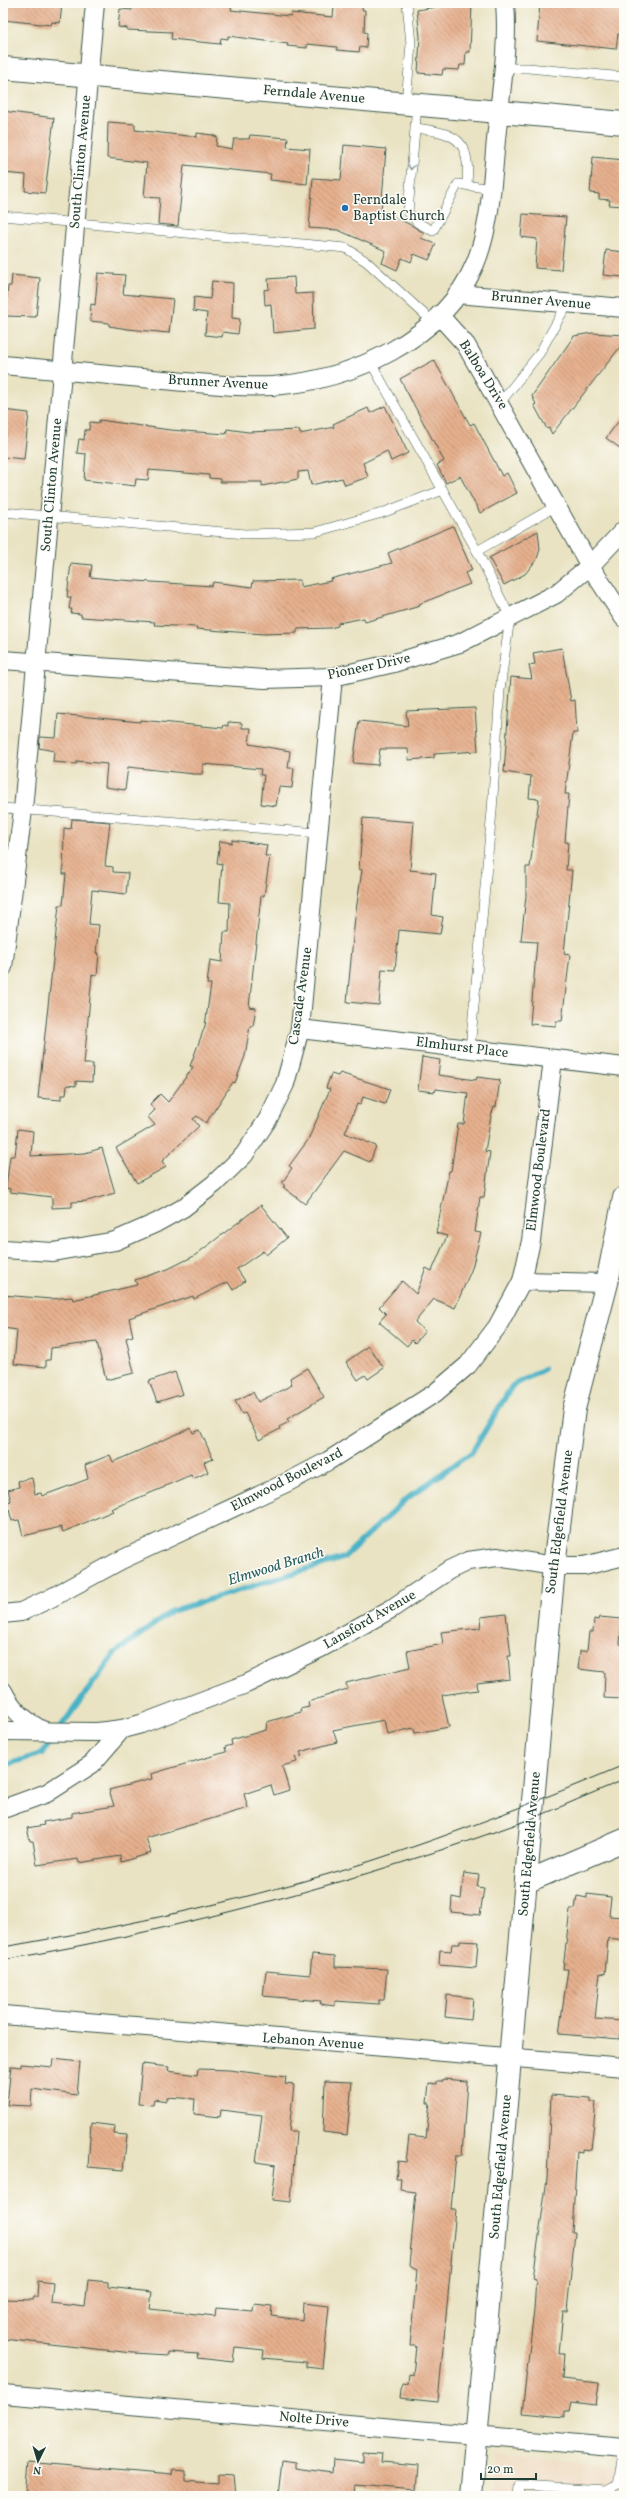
<svg xmlns="http://www.w3.org/2000/svg" width="627" height="2499" font-family="Vollkorn,serif">
<defs>
<pattern id="building-back-hatch" width="6" height="6" patternUnits="userSpaceOnUse"><rect width="6" height="6" fill="#e6b08e"/><path d="M-1 5l2 2M0 0l6 6M5-1l2 2" fill="none" stroke="#ba9075"/></pattern>
</defs>
<rect width="100%" height="100%" fill="#fdfcf7"/>
<filter id="ink" filterUnits="userSpaceOnUse"><feTurbulence type="fractalNoise" baseFrequency=".025" numOctaves="2"/><feDisplacementMap in="SourceGraphic" scale="8" xChannelSelector="R" yChannelSelector="G"/><feConvolveMatrix kernelMatrix="1 2 1 2 8 2 1 2 1" color-interpolation-filters="sRGB"/></filter>
<filter id="wash" filterUnits="userSpaceOnUse"><feTurbulence type="fractalNoise" baseFrequency=".012" numOctaves="4" result="noise"/><feDisplacementMap in="SourceGraphic" scale="16" xChannelSelector="R" yChannelSelector="G"/><feGaussianBlur stdDeviation="0.9" result="paint"/><feColorMatrix in="noise" values="0 0 0 0 0 0 0 0 0 0 0 0 0 0 0 0 0 1.4 0 .05"/><feComposite in="paint" operator="in"/></filter>
<g filter="url(#wash)">
<rect width="100%" height="100%" fill="#e9e3c3"/>
<polygon fill="#edd7bb" points="495,2456 624,2468 624,2496 492,2496"/>
<g fill="none" stroke-linecap="round" stroke-linejoin="round">
<g stroke="#48b2c6" stroke-width="5.5">
<polyline points="60,1728 115,1653 172,1611 343,1558 405,1500 472,1452 512,1386 544,1369"/>
<polyline points="3,1766 43,1753 55,1735"/>
</g>
</g>
<g id="blocks">
<g fill="url(#building-back-hatch)">
<polygon points="3,3 62,3 60,23 52,22 51,25 3,20"/>
<polygon points="132,3 216,3 232,5 231,10 290,16 291,13 333,17 334,7 341,8 342,3 363,3 362,10 365,10 364,32 367,33 366,48 360,47 359,52 337,50 337,47 307,44 307,48 287,46 288,44 228,36 228,39 221,38 220,44 171,39 172,32 127,30 127,28 118,27 120,9 132,10"/>
<polygon points="435,3 472,3 470,52 466,52 465,65 460,65 459,70 443,69 442,75 418,73 420,37 417,10 436,7"/>
<polygon points="540,3 624,3 624,35 618,34 616,49 537,41"/>
<polygon points="3,111 54,118 45,193 25,191 26,175 3,173"/>
<polygon points="108,122 135,124 135,130 197,137 197,133 212,135 217,137 216,146 232,149 234,139 249,139 250,135 288,138 287,147 310,149 307,184 270,180 271,174 184,165 178,226 158,224 160,198 144,197 147,163 107,158"/>
<polygon points="344,145 386,149 381,211 411,225 424,233 421,238 436,244 429,260 414,254 411,262 402,258 397,270 382,263 386,251 338,230 309,228 313,178 341,180"/>
<polygon points="593,157 624,160 624,206 609,205 610,200 599,199 599,194 590,193"/>
<polygon points="523,214 566,217 561,270 535,268 537,239 521,237"/>
<polygon points="606,250 624,252 624,277 603,275"/>
<polygon points="98,273 125,275 123,294 173,299 169,333 128,329 109,326 109,323 90,321 91,304 95,305"/>
<polygon points="12,275 40,278 36,317 5,316 8,286 11,286"/>
<polygon points="294,277 295,294 313,293 314,329 273,333 271,304 265,305 264,290 269,289 268,279"/>
<polygon points="212,281 233,283 232,318 240,319 238,334 223,332 222,337 205,335 207,313 193,311 194,297 210,299"/>
<polygon points="592,333 624,335 624,342 552,434 549,428 547,429 534,405 536,404 532,396 574,336"/>
<polygon points="434,360 470,425 474,423 502,476 507,473 517,493 480,513 460,476 446,483 437,465 444,461 400,379"/>
<polygon points="385,406 408,453 391,461 387,451 363,463 368,477 345,485 342,478 311,485 308,471 298,472 298,479 262,486 262,482 220,482 220,479 209,478 209,475 149,470 148,480 136,479 135,486 84,480 86,454 77,453 79,439 84,440 85,430 89,430 90,422 99,423 99,420 170,430 226,434 227,429 248,432 299,430 300,434 334,427 333,424 368,408 370,413"/>
<polygon points="3,410 29,413 24,459 3,457"/>
<polygon points="624,414 624,451 606,438"/>
<polygon points="453,526 472,570 465,573 470,584 419,604 420,606 365,622 364,618 338,623 338,626 330,628 297,629 297,633 263,634 196,629 197,627 154,625 155,622 81,617 81,614 71,613 72,609 69,609 71,597 67,597 71,563 92,565 90,577 121,580 212,586 213,582 252,587 253,581 300,580 300,587 331,581 330,579 392,563 388,553"/>
<polygon points="538,531 540,549 537,559 525,574 504,585 489,558"/>
<polygon points="562,648 571,701 575,700 577,733 573,733 565,794 569,794 565,842 568,842 566,870 572,870 564,954 570,955 562,1021 556,1021 556,1026 530,1024 537,942 521,941 526,896 526,867 530,867 539,799 529,798 531,776 504,772 511,677 532,679 529,665 535,664 533,653"/>
<polygon points="475,708 478,751 434,754 434,758 409,760 408,749 380,749 378,765 353,763 359,721 408,726 406,711"/>
<polygon points="58,714 140,722 140,720 223,728 224,725 228,726 228,722 242,723 242,728 251,728 249,744 290,751 288,768 294,768 292,788 279,787 276,806 261,804 264,775 260,775 261,769 203,764 202,774 194,774 128,767 125,790 105,787 107,764 77,761 77,764 53,762 54,751 39,748 40,737 56,738"/>
<polygon points="363,818 414,822 410,870 436,873 432,915 443,917 440,934 399,930 395,970 382,969 379,1005 347,1002 355,917 362,870 359,869"/>
<polygon points="72,819 110,822 105,866 113,867 113,872 128,873 126,894 92,890 89,924 99,925 96,953 99,953 97,976 92,975 84,1064 93,1064 92,1082 76,1081 76,1086 67,1085 66,1095 61,1095 61,1100 38,1098 59,905 63,905 66,874 63,874 64,828 71,829"/>
<polygon points="232,840 267,845 265,856 270,856 264,896 261,896 249,1007 256,1008 253,1026 250,1026 245,1056 235,1083 233,1082 206,1123 197,1116 193,1119 199,1126 162,1161 166,1167 137,1183 116,1148 155,1125 148,1117 155,1110 150,1104 160,1094 168,1102 193,1067 190,1066 205,1026 211,984 207,984 210,960 222,962 224,932 229,932 230,903 219,902 222,864 217,863 220,841 232,843"/>
<polygon points="422,1057 440,1060 438,1075 476,1080 477,1077 500,1080 496,1107 494,1107 491,1116 485,1151 490,1152 484,1197 480,1197 475,1232 481,1233 472,1268 455,1308 434,1299 415,1322 425,1331 415,1343 412,1340 407,1346 379,1322 386,1314 379,1307 402,1281 416,1294 426,1268 432,1271 447,1236 436,1233 449,1171 451,1171 458,1124 464,1124 468,1093 436,1089 435,1092 418,1090"/>
<polygon points="340,1073 390,1089 385,1104 363,1097 360,1105 357,1104 345,1133 376,1146 370,1162 344,1151 305,1204 283,1187 285,1186 282,1183 292,1168 289,1166 308,1140 330,1089 326,1088 331,1074 338,1076"/>
<polygon points="18,1129 33,1131 31,1156 85,1153 102,1148 115,1193 87,1201 72,1202 72,1207 52,1208 52,1197 10,1192 10,1189 6,1188 10,1156 15,1156"/>
<polygon points="261,1205 287,1238 266,1255 263,1251 237,1269 245,1281 233,1290 228,1282 194,1299 193,1296 129,1318 133,1336 126,1338 134,1373 106,1380 97,1342 51,1348 50,1360 46,1360 46,1367 14,1364 17,1330 3,1328 3,1295 51,1299 72,1297 73,1300 137,1285 135,1280 168,1269 194,1256"/>
<polygon points="368,1346 384,1368 368,1379 365,1375 358,1380 346,1362"/>
<polygon points="307,1368 324,1397 287,1419 289,1422 279,1427 280,1429 259,1440 245,1413 242,1414 235,1401 253,1392 258,1402 292,1385 290,1378"/>
<polygon points="175,1372 183,1394 157,1402 149,1381"/>
<polygon points="191,1428 193,1433 200,1430 213,1459 204,1462 208,1472 193,1479 191,1475 165,1486 165,1487 111,1509 113,1511 63,1532 61,1527 23,1536 19,1520 12,1521 7,1502 11,1501 8,1490 19,1487 18,1481 32,1478 35,1494 41,1493 42,1496 88,1479 85,1465 110,1455 113,1462"/>
<polygon points="506,1614 511,1656 508,1656 510,1679 477,1683 478,1690 442,1695 449,1727 415,1733 414,1728 387,1734 384,1720 333,1730 337,1742 300,1752 302,1756 295,1757 297,1762 282,1766 289,1790 274,1795 271,1785 244,1794 248,1808 146,1838 151,1853 121,1862 120,1856 79,1863 78,1859 37,1865 33,1841 30,1841 27,1828 44,1825 43,1822 72,1817 72,1813 114,1806 109,1790 152,1779 151,1774 226,1752 225,1747 232,1745 231,1740 266,1730 267,1722 301,1712 300,1709 309,1707 308,1702 347,1689 346,1683 410,1667 407,1651 443,1644 441,1632 480,1628 481,1617"/>
<polygon points="599,1617 622,1619 620,1644 624,1645 621,1677 624,1677 622,1699 604,1698 605,1672 578,1669 580,1651 587,1651 589,1632 593,1632 594,1619 598,1620"/>
<polygon points="464,1873 479,1875 477,1887 484,1888 480,1915 451,1912 452,1897 461,1899"/>
<polygon points="587,1894 611,1897 609,1916 624,1917 624,1940 608,1938 605,1974 600,1973 595,2019 622,2021 620,2039 559,2034 568,1969 563,1969 570,1909 575,1909 577,1896 587,1898"/>
<polygon points="460,1941 478,1942 476,1968 439,1965 440,1950 451,1951 452,1944 460,1944"/>
<polygon points="312,1954 335,1956 335,1967 387,1969 384,2000 379,2000 379,2004 335,2001 335,2006 320,2004 321,2001 263,1996 266,1971 310,1975"/>
<polygon points="447,1995 473,1998 471,2020 445,2017"/>
<polygon points="53,2059 80,2062 77,2095 32,2089 31,2106 7,2105 11,2066 21,2067 21,2064 52,2067"/>
<polygon points="142,2064 169,2067 168,2071 197,2075 198,2069 229,2070 286,2077 285,2084 294,2085 289,2131 296,2131 291,2202 272,2200 276,2165 256,2162 262,2115 221,2110 220,2117 194,2114 195,2099 167,2097 167,2101 154,2099 153,2105 138,2104"/>
<polygon points="443,2079 467,2081 462,2155 456,2155 451,2209 456,2209 438,2402 400,2398 402,2384 408,2385 409,2374 413,2375 416,2346 410,2346 417,2270 409,2266 416,2192 400,2190 401,2178 396,2178 398,2161 406,2162 409,2136 426,2138 430,2103 427,2103 429,2083 437,2084 437,2081 443,2081"/>
<polygon points="325,2081 352,2082 347,2135 323,2132"/>
<polygon points="551,2095 591,2098 591,2102 596,2102 591,2150 582,2149 582,2152 577,2151 572,2233 575,2233 567,2311 563,2311 559,2354 564,2354 562,2379 599,2383 596,2405 572,2402 570,2411 565,2411 565,2417 522,2413 534,2310 536,2279 533,2278 547,2179"/>
<polygon points="91,2123 115,2126 114,2134 127,2135 123,2170 88,2167"/>
<polygon points="88,2280 108,2282 108,2287 152,2292 150,2309 215,2316 216,2308 253,2311 254,2304 272,2306 271,2316 302,2320 303,2303 329,2306 323,2369 306,2367 306,2362 263,2358 264,2350 235,2347 233,2362 197,2358 198,2354 168,2352 168,2355 133,2353 3,2339 3,2299 33,2300 34,2297 37,2297 38,2281 53,2283 51,2303 85,2307"/>
<polygon points="363,2452 382,2453 381,2462 419,2465 417,2490 355,2485 354,2496 278,2496 282,2460 296,2462 296,2468 332,2473 333,2459 363,2462"/>
<polygon points="28,2462 171,2475 172,2470 186,2471 186,2481 218,2484 218,2474 233,2475 235,2496 25,2496"/>
</g>
</g>
</g>
<g filter="url(#ink)">
<use href="#blocks" fill-opacity="0" stroke="#3d5649" stroke-width="1"/>
<g fill="none" stroke-linecap="round" stroke-linejoin="round">
<defs>
<g id="service">
<polyline points="503,68 528,68 624,77"/>
<polyline points="406,103 411,44 407,3"/>
<polyline points="417,105 408,212 418,223 433,231 458,184 492,189"/>
<path d="M 415,128 C 456,133 471,139 467,184"/>
<polyline points="3,216 346,248 367,262 433,322"/>
<polyline points="370,361 477,551 510,617 500,690 492,811 470,1049"/>
<polyline points="500,403 539,354 567,304"/>
<polyline points="3,512 245,534 315,532 382,513 443,490"/>
<polyline points="477,551 556,506"/>
<polyline points="3,808 319,833"/>
<polyline points="519,2496 520,2485 607,2490 618,2485 624,2448"/>
</g>
<g id="minor">
<polyline points="457,294 624,308"/>
<polyline points="439,315 466,345 590,566 624,618"/>
<path d="M 3,365 C 56,370 110,375 163,380 C 199,383 237,388 273,386 C 351,380 443,340 475,264 C 491,226 492,180 496,140 C 500,95 509,48 505,3"/>
<polyline points="3,660 264,679 333,677 394,663 460,643 556,594 590,566 624,530"/>
<polyline points="3,967 23,810 95,3"/>
<polyline points="300,1029 624,1067"/>
<polyline points="3,1249 53,1252 115,1241 156,1223 183,1208 214,1184 244,1155 268,1119 285,1084 300,1029 333,677"/>
<polyline points="522,1281 607,1283"/>
<polyline points="3,1614 21,1612 51,1598 121,1560 288,1482 328,1461 435,1393 468,1365 497,1327 522,1281 531,1241 553,1059"/>
<path d="M 3,1691 C 12,1710 26,1722 44,1731"/>
<polyline points="3,1731 97,1732 122,1729 141,1724 246,1684 321,1648 391,1609 449,1570 468,1561 497,1557 554,1566 584,1566 624,1556"/>
<polyline points="3,1809 47,1793 92,1764 122,1729"/>
<polyline points="3,2015 624,2067"/>
<polyline points="3,2394 624,2448"/>
</g>
<g id="tertiary">
<polyline points="3,68 624,123"/>
<polyline points="526,1882 624,1840"/>
<polyline points="471,2496 554,1566 574,1409 607,1283 624,1198"/>
</g>
</defs>
<use href="#service" stroke="#3d5649" stroke-width="10"/>
<use href="#minor" stroke="#3d5649" stroke-width="20"/>
<use href="#tertiary" stroke="#3d5649" stroke-width="24"/>
<use href="#service" stroke="#fff" stroke-width="9"/>
<use href="#minor" stroke="#fff" stroke-width="18"/>
<use href="#tertiary" stroke="#fff" stroke-width="22"/>
<g stroke="#1f3d34" stroke-width="1">
<path d="M 3,1947 C 127,1926 251,1899 371,1861 C 457,1833 541,1800 624,1765"/>
<path d="M 3,1960 C 183,1929 359,1881 531,1819 C 562,1807 593,1792 624,1780"/>
</g>
</g>
<defs><path id="oneway-chevron" d="M-2-3.5L2.5 0L-2 3.5" fill="none" stroke-width="1.6" stroke-linecap="round" stroke-linejoin="round"/></defs>
<use stroke="#8f9e9a" href="#oneway-chevron" transform="translate(411 167) rotate(96)"/>
</g>
<circle fill="#1f6fb2" stroke="#fdfcf7" stroke-width="1.5" cx="345" cy="208" r="4"/>
<g text-anchor="middle" dominant-baseline="central" stroke-width="3" stroke-linejoin="round" paint-order="stroke">
<g font-size="14" fill="#1f3d34" stroke="#fdfcf7">
<text transform="translate(314 95) rotate(5)">Ferndale Avenue</text>
<text transform="translate(81 162) rotate(-85)">South Clinton Avenue</text>
<text transform="translate(541 301) rotate(5)">Brunner Avenue</text>
<text transform="translate(483 375) rotate(58)">Balboa Drive</text>
<text transform="translate(218 383) rotate(3)">Brunner Avenue</text>
<text transform="translate(52 485) rotate(-85)">South Clinton Avenue</text>
<text transform="translate(369 667) rotate(-12)">Pioneer Drive</text>
<text transform="translate(301 996) rotate(-82)">Cascade Avenue</text>
<text transform="translate(462 1048) rotate(7)">Elmhurst Place</text>
<text transform="translate(539 1170) rotate(-83)">Elmwood Boulevard</text>
<text transform="translate(287 1480) rotate(-27)">Elmwood Boulevard</text>
<text transform="translate(560 1522) rotate(-83)">South Edgefield Avenue</text>
<text transform="translate(370 1620) rotate(-30)">Lansford Avenue</text>
<text transform="translate(530 1844) rotate(-85)">South Edgefield Avenue</text>
<text transform="translate(313 2042) rotate(4)">Lebanon Avenue</text>
<text transform="translate(501 2167) rotate(-85)">South Edgefield Avenue</text>
<text transform="translate(314 2420) rotate(5)">Nolte Drive</text>
</g>
<g font-size="14" fill="#1f3d34" stroke="#fdfcf7" text-anchor="start">
<text x="353" y="200">Ferndale<tspan x="353" dy="16">Baptist Church</tspan></text>
</g>
<g font-size="15" font-style="italic" fill="#2b6060" stroke="#fdfcf7">
<text transform="translate(276 1567) rotate(-17)">Elmwood Branch</text>
</g>
</g>
<rect width="627" height="2499" fill="none" stroke="#fdfcf7" stroke-width="16"/>
<g transform="translate(38 2461) rotate(185)" stroke="#fdfcf7" stroke-width="3" paint-order="stroke">
<path d="M0-3L7 15L0 10L-7 15Z" fill="#1f3d34"/>
<text y="-6" font-size="11" font-weight="bold" text-anchor="middle" fill="#1f3d34">N</text>
</g>
<path d="M481 2473v6h55v-6" fill="none" stroke="#1f3d34" stroke-width="2"/>
<text x="487" y="2473" font-size="12" fill="#1f3d34" stroke="#fdfcf7" stroke-width="3" paint-order="stroke">20 m</text>
</svg>
